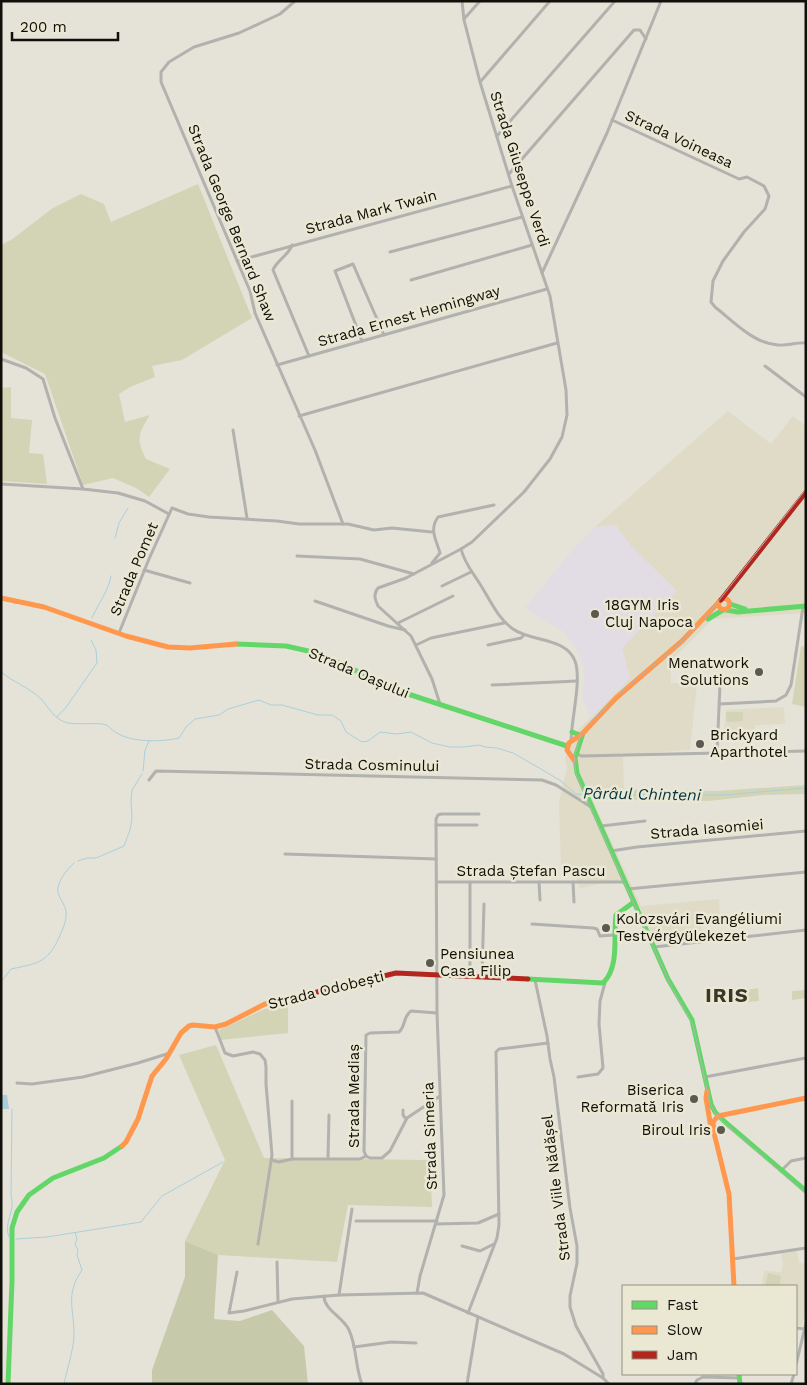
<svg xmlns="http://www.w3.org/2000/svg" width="807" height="1385" font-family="'Work Sans',sans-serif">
<rect width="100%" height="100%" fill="#e5e3d8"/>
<polygon fill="#e2dde4" points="616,525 631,546 678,591 622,648 630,678 590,718 582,696 584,682 583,666 576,648 564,632 525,608 571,552 595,527"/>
<g fill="#dfdbc7">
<polygon points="728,411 771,444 793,416 806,426 806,613 713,619 674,658 671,662 671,683 697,684 690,750 623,755 624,790 590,790 592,799 641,906 719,899 720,917 701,924 702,935 697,939 656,944 640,908 622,880 580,888 576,878 568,875 561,870 559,802 567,768 565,759 569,743 577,731 630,678 622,648 677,591 631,546 616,525 595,527"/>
<polygon points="784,707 785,724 755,725 755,731 724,733 726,710"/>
<polygon points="797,1251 799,1263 806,1264 806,1311 802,1326 796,1325 796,1286 762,1286 764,1271 781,1272 783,1265 781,1253"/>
</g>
<g fill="#d2d4b5">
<path d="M 198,184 L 252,318 L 182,360 L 152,366 L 155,377 L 130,387 L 119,394 L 125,422 L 150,415 C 138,434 136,439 146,459 L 170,469 L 149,497 L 136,488 L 113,478 L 83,485 L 45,374 L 1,352 L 1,245 L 11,240 L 53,208 L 81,194 L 104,204 L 111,222 Z"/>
<polygon points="11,387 11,418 32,420 29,453 43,454 47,484 1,481 1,388"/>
<polygon points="801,646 806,647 806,707 792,704"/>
<polygon points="726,712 743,712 743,721 727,722"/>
<polygon points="806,785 806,794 763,795 708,801 592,799 590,789 718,791"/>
<polygon points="758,988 759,1001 747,1002 746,990"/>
<polygon points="806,990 806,998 792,1000 792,991"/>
<polygon points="284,1003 288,1006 288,1033 221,1040 219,1030 265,1009"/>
<polygon points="216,1045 264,1158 430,1160 432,1207 348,1205 337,1262 218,1255 185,1241 225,1160 179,1055"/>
<polygon points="768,1273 781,1276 779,1286 765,1286"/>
</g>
<polygon fill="#c7c9ab" points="185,1241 218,1255 214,1319 240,1321 272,1310 304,1346 308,1384 152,1384 152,1370 185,1277"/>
<polygon fill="#aacfda" points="1,1095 7,1095 9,1109 1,1109"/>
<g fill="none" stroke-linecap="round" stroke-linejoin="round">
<g stroke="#aacfda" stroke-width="1">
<polyline points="115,538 119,523 128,508"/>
<path d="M 92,618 C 98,604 109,590 111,576"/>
<path d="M 1,672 C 13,682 28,687 40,698 C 49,707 54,720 68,723 C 77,725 101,722 106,725 C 110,727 112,730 115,732 C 132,743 161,742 179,738 L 186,727 L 195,719 L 219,715 L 228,709 L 259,700 L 271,705 L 282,705 L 318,715 L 332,715 L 341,721 L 346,732 L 362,742 L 368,741 L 380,732 L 397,734 L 411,732 L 432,743 L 450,747 L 464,747 L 479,745 L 485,747 L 497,748 L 513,753 L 541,769 L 561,781 L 576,794 L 585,795"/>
<polyline points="57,717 67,706 97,663 96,650 91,640"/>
<polyline points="143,771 145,750 149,741"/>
<polyline points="589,795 724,795 806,788"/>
<polyline points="78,861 87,858 96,858 124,846 130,830 132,818 131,801 132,790 142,774"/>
<path d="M 1,982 L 11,969 C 40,963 49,962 61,933 C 64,926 67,919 66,911 C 65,905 60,899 58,893 C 56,883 67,869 74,863"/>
<path d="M 9,1237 C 3,1223 16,1210 11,1196 L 12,1109"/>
<polyline points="16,1239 47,1237 141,1222 162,1196 223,1162"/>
<path d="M 64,1384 C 67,1369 74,1349 74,1334 C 74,1308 65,1295 82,1270 L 77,1255 L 78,1250 L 75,1244 L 77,1239 L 75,1233"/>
</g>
<g stroke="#b1b1ae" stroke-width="3">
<polyline points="295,1 280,14 239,33 194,47 169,62 161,72 161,82 250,291 255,313 315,450 343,524"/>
<polyline points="464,19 480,1"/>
<polyline points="481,81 550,1"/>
<path d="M 612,120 L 739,179 L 747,177 L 764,186 L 769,196 L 765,209 L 744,232 L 723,261 L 713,281 L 711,302 L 715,307 C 733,321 754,344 778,345 C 788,346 796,342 806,343"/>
<polyline points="497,136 615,1"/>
<polyline points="509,174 634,30 640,30 646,39"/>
<path d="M 292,245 C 289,255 277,260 273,270 L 309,356"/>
<polyline points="390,252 522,217"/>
<polyline points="237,261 512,186"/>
<polyline points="542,273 607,133 661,1"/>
<polyline points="411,280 532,245"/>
<polyline points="362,341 335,271 353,264 384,335"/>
<polyline points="1,359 26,368 43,379 55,418 83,489"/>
<polyline points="277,365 547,289"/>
<polyline points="765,366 806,397"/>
<polyline points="299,416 557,343"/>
<polyline points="233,430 247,518"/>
<polyline points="1,484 83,489 118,493 145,501 169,514"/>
<path d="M 461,549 C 465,565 475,575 483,589 C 492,604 499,619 513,629 C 531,642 566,637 575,661 C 582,680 571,720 571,742"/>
<polyline points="297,556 360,559 414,574"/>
<path d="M 432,563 L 440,553 C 436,539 429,530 438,517 L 494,505"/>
<polyline points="144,570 190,583"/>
<polyline points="442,586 471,572"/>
<polyline points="315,601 388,626 405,630"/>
<polyline points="398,623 453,596"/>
<polyline points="119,633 149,559 172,508 188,514 209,517 277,521 299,524 348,524 374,530 392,528 432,532"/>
<polyline points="416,645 431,638 504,623"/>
<polyline points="488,645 521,638 524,635"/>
<polyline points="492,685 577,681"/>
<path d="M 440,704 L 432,679 L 411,636 L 378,606 C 375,600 373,594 378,588 L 406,578 L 461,549 L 472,542 L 524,492 L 550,459 L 562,437 L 567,415 L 566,390 L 550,296 L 512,186 L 480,82 L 464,20 L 462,1"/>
<polyline points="719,704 776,701 786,695 791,685 803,607"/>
<polyline points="717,752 720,685"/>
<polyline points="576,753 581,756 806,751"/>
<polyline points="149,780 156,771 542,780 556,785 591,807"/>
<polyline points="436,825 477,825"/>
<polyline points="601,826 645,821"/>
<polyline points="611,851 637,847 806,831"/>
<polyline points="285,854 436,859"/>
<polyline points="437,882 625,882"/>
<polyline points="539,882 540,900"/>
<polyline points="573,882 574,902"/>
<polyline points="628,889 806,872"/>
<polyline points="532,924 593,928 597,929 600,936 614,935"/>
<polyline points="654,947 806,930"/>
<polyline points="470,976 470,882"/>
<polyline points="482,976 484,904"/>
<polyline points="535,980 547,1036 550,1059 554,1077 570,1208 577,1246 577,1263 570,1296 570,1307 576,1326 603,1374 603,1378"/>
<polyline points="215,1027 225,1053 233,1056 253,1052 260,1054 265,1060 266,1067 266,1084 272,1155 258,1244"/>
<polyline points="578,1077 598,1074 603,1068 599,1024 600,1001 605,983"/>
<polyline points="705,1077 806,1058"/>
<polyline points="17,1083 32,1084 83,1077 138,1063 170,1053"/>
<polyline points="403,1110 403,1115 406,1119"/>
<path d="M 366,1156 L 364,1151 L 366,1035 L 370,1033 L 399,1032 C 406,1026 403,1016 411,1011 L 437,1013"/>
<polyline points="328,1158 329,1115"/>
<polyline points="292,1159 292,1101"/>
<polyline points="271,1160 279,1162 292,1159 360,1159 366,1156 370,1158 382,1158 390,1151 407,1118 440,1096"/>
<polyline points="781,1171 791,1161 806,1158"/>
<polyline points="356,1221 437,1221"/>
<polyline points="436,1224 478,1223 499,1214"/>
<polyline points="462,1246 480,1251 494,1244"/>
<polyline points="733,1259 806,1248"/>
<polyline points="277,1262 278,1302"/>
<polyline points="237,1272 229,1313 244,1311 292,1299 339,1295 423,1293 564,1354 603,1378 609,1384"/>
<polyline points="417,1293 420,1276 444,1195 437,1013 436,819 438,815 441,814 479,814"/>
<polyline points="339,1295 352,1209"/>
<path d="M 324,1296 C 324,1310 343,1317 349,1330 C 357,1347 355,1367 362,1384"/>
<polyline points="468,1313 497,1238 499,1225 496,1052 499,1049 548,1043"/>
<polyline points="796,1328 805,1329"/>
<polyline points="354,1347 391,1342 416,1343"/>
<polyline points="796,1365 806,1323"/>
<polyline points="467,1384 478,1317"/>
<polyline points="695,1384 697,1380 703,1377 740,1378"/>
<polyline points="791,1384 794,1374"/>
</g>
<g stroke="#63d668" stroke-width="5">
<polyline points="730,604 745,609"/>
<polyline points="726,610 738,612 806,606"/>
<polyline points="708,619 723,610"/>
<polyline points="236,644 286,646 317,653 405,693 567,746"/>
<polyline points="572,732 580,735"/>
<polyline points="583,733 575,758 577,773 668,979 692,1020 711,1104 715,1112 725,1122 806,1191"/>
<path d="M 528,979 L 603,983 C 620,967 613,936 616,915 L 634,902"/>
<polyline points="739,1374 740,1384"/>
<polyline points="8,1384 12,1281 12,1228 17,1212 29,1195 53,1178 104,1158 122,1146"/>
</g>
<g stroke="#ff974d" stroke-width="5">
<polyline points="1,598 44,607 126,636 168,647 190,648 236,644"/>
<circle cx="724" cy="604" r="5.5"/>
<polyline points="574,760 567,750 569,743 582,734 616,698 682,641 718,603"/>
<polyline points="707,1091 706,1098 711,1128"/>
<polyline points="122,1146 126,1142 138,1119 152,1076 166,1059 181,1033 189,1026 193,1025 215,1027 226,1024 265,1004 284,1000"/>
<polyline points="734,1286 729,1194 714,1133 713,1122 718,1116 806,1098"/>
</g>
<g stroke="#b3261e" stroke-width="5">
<polyline points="721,600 806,492"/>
<polyline points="284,1000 396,973 528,979"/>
</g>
<polyline stroke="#b5b4b2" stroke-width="1" points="806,489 703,621 676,647 617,695 585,729 581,734 574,758 576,774 605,840 672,988 693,1025 710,1103 715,1113 724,1123 806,1194"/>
</g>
<g fill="#5b5951" stroke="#eae7d3" stroke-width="2">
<circle cx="595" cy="614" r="5"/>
<circle cx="759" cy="672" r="5"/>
<circle cx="700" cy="744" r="5"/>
<circle cx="606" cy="928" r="5"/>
<circle cx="430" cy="963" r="5"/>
<circle cx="694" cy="1099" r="5"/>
<circle cx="721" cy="1130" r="5"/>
</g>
<g text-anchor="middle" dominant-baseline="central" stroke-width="5" stroke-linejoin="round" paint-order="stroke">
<g font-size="15" fill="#100f09" stroke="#eae7d3">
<text transform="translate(679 139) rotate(25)">Strada Voineasa</text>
<text transform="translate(520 169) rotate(72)">Strada Giuseppe Verdi</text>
<text transform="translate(371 212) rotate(-15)">Strada Mark Twain</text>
<text transform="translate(232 223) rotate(68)">Strada George Bernard Shaw</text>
<text transform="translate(409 316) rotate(-16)">Strada Ernest Hemingway</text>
<text transform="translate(134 569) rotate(-67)">Strada Pomet</text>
<text transform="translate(359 673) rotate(23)">Strada Oașului</text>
<text transform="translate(372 765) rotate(1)">Strada Cosminului</text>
<text transform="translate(707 829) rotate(-5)">Strada Iasomiei</text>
<text x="531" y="871">Strada Ștefan Pascu</text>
<text transform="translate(326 990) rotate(-14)">Strada Odobești</text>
<text transform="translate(354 1096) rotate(-90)">Strada Mediaș</text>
<text transform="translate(430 1136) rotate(-92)">Strada Simeria</text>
<text transform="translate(556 1188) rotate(-97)">Strada Viile Nădășel</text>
</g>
<g font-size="15" fill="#100f09" stroke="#eae7d3" text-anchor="start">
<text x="605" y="605">18GYM Iris<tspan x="605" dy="17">Cluj Napoca</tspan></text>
<text x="749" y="663" text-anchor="end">Menatwork<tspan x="749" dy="17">Solutions</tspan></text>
<text x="710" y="735">Brickyard<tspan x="710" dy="17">Aparthotel</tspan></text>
<text x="616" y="919">Kolozsvári Evangéliumi<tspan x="616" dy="17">Testvérgyülekezet</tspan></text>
<text x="440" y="954">Pensiunea<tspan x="440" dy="17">Casa Filip</tspan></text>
<text x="684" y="1090" text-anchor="end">Biserica<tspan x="684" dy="17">Reformată Iris</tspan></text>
<text x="711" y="1130" text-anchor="end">Biroul Iris</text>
</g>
<g font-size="16" font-style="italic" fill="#013443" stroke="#eae7d3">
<text transform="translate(642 794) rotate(1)">Pârâul Chinteni</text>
</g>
<g font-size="20" font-weight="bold" letter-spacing="1" fill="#393727" stroke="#eae7d3">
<text x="727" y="995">IRIS</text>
</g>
</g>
<rect width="807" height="1385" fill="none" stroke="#100f09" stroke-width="5"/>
<rect x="622" y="1285" width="175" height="90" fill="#eae7d3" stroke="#939182"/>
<rect x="632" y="1301" width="25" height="8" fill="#63d668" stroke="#939182"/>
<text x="667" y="1310" font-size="15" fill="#100f09">Fast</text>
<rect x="632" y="1326" width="25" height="8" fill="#ff974d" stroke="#939182"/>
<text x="667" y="1335" font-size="15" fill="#100f09">Slow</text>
<rect x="632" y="1351" width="25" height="8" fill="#b3261e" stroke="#939182"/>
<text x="667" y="1360" font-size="15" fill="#100f09">Jam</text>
<path d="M12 32v8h106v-8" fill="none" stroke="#100f09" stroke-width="2.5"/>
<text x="20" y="32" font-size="15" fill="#100f09" stroke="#eae7d3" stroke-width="4" paint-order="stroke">200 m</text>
</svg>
